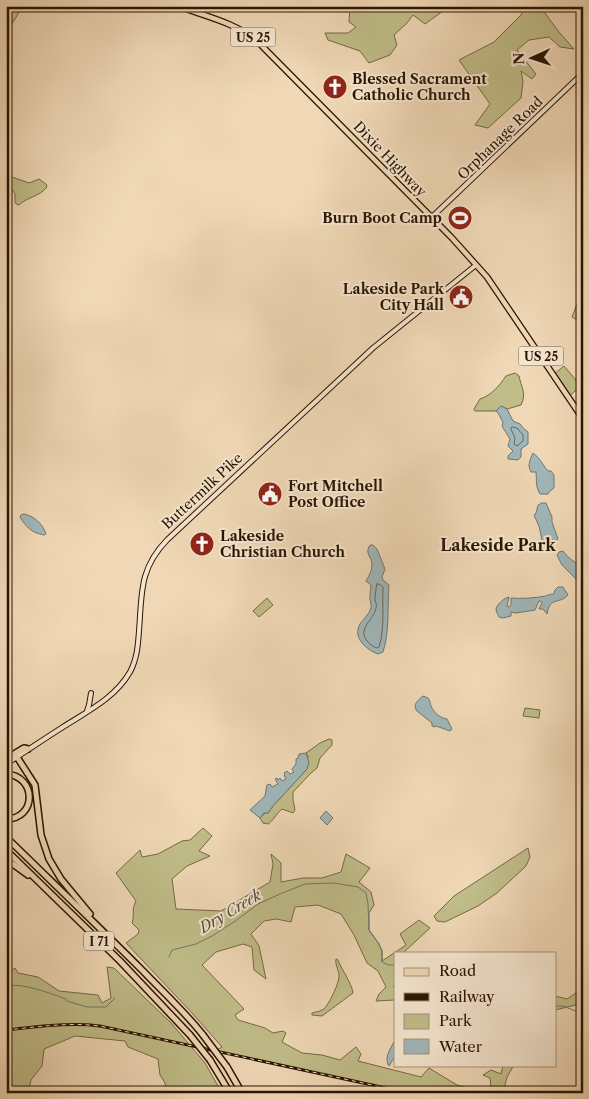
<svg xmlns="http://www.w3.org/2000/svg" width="589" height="1099" font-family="'Libre Caslon Text',serif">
<rect width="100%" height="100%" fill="#f0d8b6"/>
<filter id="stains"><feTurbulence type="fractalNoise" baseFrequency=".004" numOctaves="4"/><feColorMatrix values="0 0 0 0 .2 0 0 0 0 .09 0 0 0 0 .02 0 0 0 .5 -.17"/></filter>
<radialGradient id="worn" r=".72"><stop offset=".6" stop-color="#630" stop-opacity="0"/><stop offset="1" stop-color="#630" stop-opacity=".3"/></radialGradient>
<g fill="#c0bd89" stroke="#756844">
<polygon points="6,6 18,6 21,9 6,34"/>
<polygon points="350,6 366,6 379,11 390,6 450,6 425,24 413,15 407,23 394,35 397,45 390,55 369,63 360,51 328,40 325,33 348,33 356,27 349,22"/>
<polygon points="516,6 543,6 542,9 559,32 574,49 560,47 549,37 529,40 517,50 536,74 532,79 521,71 523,81 521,98 488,128 475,125 490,104 459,60 494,42 522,14"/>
<path d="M 12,177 L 29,183 L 39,179 L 46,184 L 47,187 C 39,197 27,197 19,205 L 16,204 L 15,202 L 15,194 L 7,182 L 7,179 Z"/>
<polygon points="583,289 583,321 581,322 572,317"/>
<polygon points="564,366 581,386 568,397 553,375"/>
<path d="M 515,373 L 519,376 C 521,387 527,393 521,405 L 507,409 L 501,406 L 496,411 L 475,411 L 474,409 L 480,399 C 492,395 499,386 506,376 Z"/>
<polygon points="267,598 273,605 259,617 253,611"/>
<polygon points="525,708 540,710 539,718 523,716"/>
<path d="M 329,739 L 332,740 L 332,745 L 320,758 L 317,768 L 311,773 L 293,792 L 293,800 L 295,810 L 293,813 L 282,809 C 277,813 272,822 268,824 L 263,823 L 260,818 L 265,813 L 268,813 L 273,806 L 307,769 L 308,756 L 306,753 L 320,743 Z"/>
<path d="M 203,828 L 212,836 L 199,851 L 210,856 L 187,866 L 172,879 L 176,909 L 221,911 L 270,882 L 273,864 L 271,854 L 281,863 L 281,882 L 303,878 L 322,878 L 341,872 L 346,854 L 370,868 L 359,882 L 371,892 L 374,905 L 369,913 L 369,930 L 379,944 L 382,951 L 382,961 L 406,945 L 400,934 L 419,920 L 430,928 L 403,953 L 395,953 L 395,985 L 393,986 L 395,988 L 395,1000 L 376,1001 L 379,994 L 386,987 L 378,971 L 367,963 L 354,935 L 341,914 L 318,905 L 295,907 L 291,922 L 276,919 L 264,921 L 251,934 L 259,946 L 266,979 L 254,970 L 252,947 L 243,944 L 216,952 L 202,965 L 244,1009 L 235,1015 L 238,1020 L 265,1028 L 273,1033 L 283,1031 L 286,1033 L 282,1042 L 302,1053 L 322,1055 L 340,1060 L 356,1047 L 361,1054 L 358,1061 L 421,1077 L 429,1068 L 457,1085 L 469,1088 L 479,1092 L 491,1087 L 490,1078 L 483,1075 L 491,1070 L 501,1074 L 503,1065 L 514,1065 L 507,1077 L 503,1093 L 409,1093 L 215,1051 L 222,1047 L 191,1012 L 126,943 L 138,934 L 139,930 L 132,923 C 135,914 131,911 136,901 L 116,873 L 140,850 L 142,857 L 158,854 L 182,841 L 190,840 Z"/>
<polygon points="528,848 530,857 526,866 497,893 478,906 445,922 437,921 434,916 454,896"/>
<path d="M 336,959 L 338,960 C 342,971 351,981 353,993 L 322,1016 L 312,1015 L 312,1013 C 316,1012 321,1011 324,1009 C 329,1004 340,982 339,975 C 338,968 335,965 336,959 Z"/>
<polygon points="107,967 114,968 171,1023 205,1063 222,1093 166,1093 165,1083 160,1075 158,1059 128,1047 125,1041 75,1036 44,1049 42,1066 31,1080 28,1093 6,1093 6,976 15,968 18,973 38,977 59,991 98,995 102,1003 111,998"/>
<polygon points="582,989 580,1004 555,1010 555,996 567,999"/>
</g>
<g fill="#a0b7ba" stroke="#717670">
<polygon points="501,406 507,409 513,421 520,424 524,429 528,432 528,444 521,449 521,457 518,460 508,459 508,456 513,451 508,446 510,439 502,426 503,422 498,413 496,411"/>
<path d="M 533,453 C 541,459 542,464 548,471 L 551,471 L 554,475 L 554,488 L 549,492 L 548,494 L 540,494 C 535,485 537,482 536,472 L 531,472 C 527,465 530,460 533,453 Z"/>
<polygon points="542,503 546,503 552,517 552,522 558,539 548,547 542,540 539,526 534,515 536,513 538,505"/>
<path d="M 24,514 C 34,516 43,524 46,534 L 44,535 C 32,533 26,527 20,517 L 21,515 Z"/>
<path d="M 370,545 L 373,545 L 377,549 L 385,569 L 382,577 L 383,580 L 389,585 C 387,608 390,630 383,652 L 378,654 C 367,650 352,638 360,624 C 363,619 369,615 371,608 C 372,604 369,600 370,596 C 370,592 371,589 371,585 L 366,581 C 369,576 372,571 372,565 C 372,556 364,554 370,545 Z"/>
<path d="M 563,551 C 568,558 575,563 583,566 L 583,586 L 562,565 L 557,555 L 559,552 Z"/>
<path d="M 558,587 L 563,587 L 568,595 C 559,605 550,596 547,614 L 543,609 L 539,609 L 542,603 L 541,601 L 539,601 L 535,610 L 516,613 L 511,612 L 511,616 L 503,618 L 499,617 C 498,615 497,613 496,610 C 496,605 504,598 509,597 L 507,606 L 509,607 L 511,605 L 511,598 C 522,599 535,598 546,596 C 548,595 551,594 554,594 L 555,590 Z"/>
<path d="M 423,696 C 425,697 426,697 428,698 C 430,700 430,703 431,706 C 434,713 440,718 447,719 L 452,729 L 450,731 L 436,726 L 434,727 L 432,726 L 432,723 L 417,711 C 412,705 418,700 423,696 Z"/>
<polygon points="306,753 309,763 307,769 273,806 268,813 264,813 260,818 250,810 265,796 267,785 270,784 272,787 278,784 275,779 277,778 278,780 280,778 282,781 286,779 284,775 285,774 284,773 287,771 290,774 294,772 292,769 296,764 296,759 298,758 299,754"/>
<polygon points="326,811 333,818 327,825 320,818"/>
<path d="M 395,1039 L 395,1056 L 389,1066 C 383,1056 392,1048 395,1039 Z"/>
</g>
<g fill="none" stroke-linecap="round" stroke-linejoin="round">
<g stroke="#65665d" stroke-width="1">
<polygon points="512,427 517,428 523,435 523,441 517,446 514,444 515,438 511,429"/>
<path d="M 377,584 L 379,584 L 383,587 C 382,607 385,627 379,647 L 377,648 C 373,647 370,644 367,641 C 357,628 374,620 376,608 C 377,604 376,604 375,600 C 375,595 376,588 377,584 Z"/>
</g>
<g stroke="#717670" stroke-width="1">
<polyline points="169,957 172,950 196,944 212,936 234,922 258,904 280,894 305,884 334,883 358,887 366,893 368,904 369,930 379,944 382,951 382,962 389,965 395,965"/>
<path d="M 6,986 C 21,982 52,994 66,999 L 67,1001 L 87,1007 L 106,1007 L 115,998"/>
<polyline points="555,1006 563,1006 583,1014"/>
</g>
<defs>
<g id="secondary">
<polyline points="432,217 583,73"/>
<polyline points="87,711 89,705 91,693"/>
<path d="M 6,764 C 25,752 44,739 63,727 C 88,711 115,698 130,672 C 137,659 138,645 139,631 C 142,593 139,569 167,540 L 373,348 L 476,265"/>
</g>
<path id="primary" d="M 178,6 C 204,16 237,23 258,42 L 452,238 L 487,277 L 583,419"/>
<g id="highway">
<polyline points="17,757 35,785 41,835 49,859 61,879 90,914"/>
<polyline points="6,759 24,748 28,749"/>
<path d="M 6,774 C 37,776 37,819 6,819"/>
<path d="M 6,837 C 52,882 98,926 143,971 C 163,992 185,1012 203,1035"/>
<polyline points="6,850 120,961 190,1035"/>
<polyline points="6,859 28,875"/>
<polyline points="210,1060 230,1093"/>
<polyline points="227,1067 242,1093"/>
</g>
</defs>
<use href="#secondary" stroke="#2a1400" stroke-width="6"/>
<use href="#primary" stroke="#2a1400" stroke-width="7"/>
<use href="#highway" stroke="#2a1400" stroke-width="8"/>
<use href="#secondary" stroke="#f5e6d0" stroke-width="4"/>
<use href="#primary" stroke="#f0d8b6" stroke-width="4.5"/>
<use href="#highway" stroke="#f0d8b6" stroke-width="5"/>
<defs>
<g id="rail">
<path d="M 6,1030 C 38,1027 68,1022 100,1026 L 409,1093"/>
<polyline points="281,1091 338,1089 367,1093"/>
</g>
</defs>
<use href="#rail" stroke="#2a1400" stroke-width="3"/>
<use href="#rail" stroke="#f5e6d0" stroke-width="1" stroke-dasharray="4" stroke-linecap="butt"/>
<defs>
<g id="highway-bridge">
<polyline points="190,1035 210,1060"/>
<polyline points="203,1035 227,1067"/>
</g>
</defs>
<use href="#highway-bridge" stroke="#2a1400" stroke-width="8" stroke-linecap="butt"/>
<use href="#highway-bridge" stroke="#f0d8b6" stroke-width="5"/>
</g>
<defs>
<symbol id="church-disc" viewBox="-11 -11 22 22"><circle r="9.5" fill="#8f2418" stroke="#f5e6d0"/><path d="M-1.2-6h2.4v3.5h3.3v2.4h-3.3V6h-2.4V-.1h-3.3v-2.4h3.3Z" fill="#fff"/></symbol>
<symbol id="stadium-disc" viewBox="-11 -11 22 22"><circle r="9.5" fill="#8f2418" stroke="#f5e6d0"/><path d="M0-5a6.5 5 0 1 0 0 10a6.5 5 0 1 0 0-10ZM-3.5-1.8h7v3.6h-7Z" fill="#fff"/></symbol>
<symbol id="civic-disc" viewBox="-11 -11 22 22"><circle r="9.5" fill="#8f2418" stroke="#f5e6d0"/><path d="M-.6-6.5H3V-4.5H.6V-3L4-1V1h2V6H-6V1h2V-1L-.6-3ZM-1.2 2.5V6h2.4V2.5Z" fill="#fff"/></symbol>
</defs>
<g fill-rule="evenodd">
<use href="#church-disc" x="321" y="73" width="28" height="28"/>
<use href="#stadium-disc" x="446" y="204" width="28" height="28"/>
<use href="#civic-disc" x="447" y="283" width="28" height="28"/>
<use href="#civic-disc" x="256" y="480" width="28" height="28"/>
<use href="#church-disc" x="188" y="530" width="28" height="28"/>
</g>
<g text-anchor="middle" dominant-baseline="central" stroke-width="4" stroke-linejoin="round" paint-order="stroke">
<g fill="#f5e6d0" stroke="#67533e" stroke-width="1">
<rect x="230.5" y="27.5" width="45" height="19" rx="4"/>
<rect x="518.5" y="346.5" width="45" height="19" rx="4"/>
<rect x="84" y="931.5" width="30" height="19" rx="4"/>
</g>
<g font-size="12" font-weight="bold" fill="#2a1400">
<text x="253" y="37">US 25</text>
<text x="541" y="356">US 25</text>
<text x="99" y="941">I 71</text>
</g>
<g font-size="14" font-weight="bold" fill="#2a1400" stroke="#f5e6d0" text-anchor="start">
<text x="352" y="79">Blessed Sacrament<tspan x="352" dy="16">Catholic Church</tspan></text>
<text x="442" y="218" text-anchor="end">Burn Boot Camp</text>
<text x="444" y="289" text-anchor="end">Lakeside Park<tspan x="444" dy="16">City Hall</tspan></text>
<text x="288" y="486">Fort Mitchell<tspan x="288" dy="16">Post Office</tspan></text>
<text x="220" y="536">Lakeside<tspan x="220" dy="16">Christian Church</tspan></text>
</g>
<g font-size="14" fill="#2a1400" stroke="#f5e6d0">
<text transform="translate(500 138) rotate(-44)">Orphanage Road</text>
<text transform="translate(390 159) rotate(46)">Dixie Highway</text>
<text transform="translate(202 491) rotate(-43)">Buttermilk Pike</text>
</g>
<g font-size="15" font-style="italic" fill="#534d41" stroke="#f5e6d0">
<text transform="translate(230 911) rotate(-31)">Dry Creek</text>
</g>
<g font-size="16" font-weight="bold" fill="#2a1400" stroke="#f5e6d0">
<text x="498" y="545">Lakeside Park</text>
</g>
</g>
<rect width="589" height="1099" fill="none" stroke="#f0d8b6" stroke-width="25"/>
<rect x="8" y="8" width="574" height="1084" fill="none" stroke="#2a1400" stroke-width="2.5"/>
<rect x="12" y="12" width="564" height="1074" fill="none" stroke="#2a1400"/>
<rect x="394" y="952" width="162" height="115" fill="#f5e6d0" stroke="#a4927d"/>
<rect x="404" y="968" width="25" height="8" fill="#f0d8b6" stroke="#a4927d"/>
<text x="439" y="976" font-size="15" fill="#2a1400">Road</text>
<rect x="404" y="993" width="25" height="8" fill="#2a1400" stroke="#a4927d"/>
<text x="439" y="1002" font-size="15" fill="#2a1400">Railway</text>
<rect x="404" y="1014" width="25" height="15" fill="#c0bd89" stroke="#a4927d"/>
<text x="439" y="1026" font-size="15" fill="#2a1400">Park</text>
<rect x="404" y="1039" width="25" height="15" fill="#a0b7ba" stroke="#a4927d"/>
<text x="439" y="1052" font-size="15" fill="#2a1400">Water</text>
<g transform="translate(532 58) rotate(267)" stroke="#f5e6d0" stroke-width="4" paint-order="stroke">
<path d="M0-4L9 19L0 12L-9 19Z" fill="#2a1400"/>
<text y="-8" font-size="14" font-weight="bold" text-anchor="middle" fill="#2a1400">N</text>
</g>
<rect width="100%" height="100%" filter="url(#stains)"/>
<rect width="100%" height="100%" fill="url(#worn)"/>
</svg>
